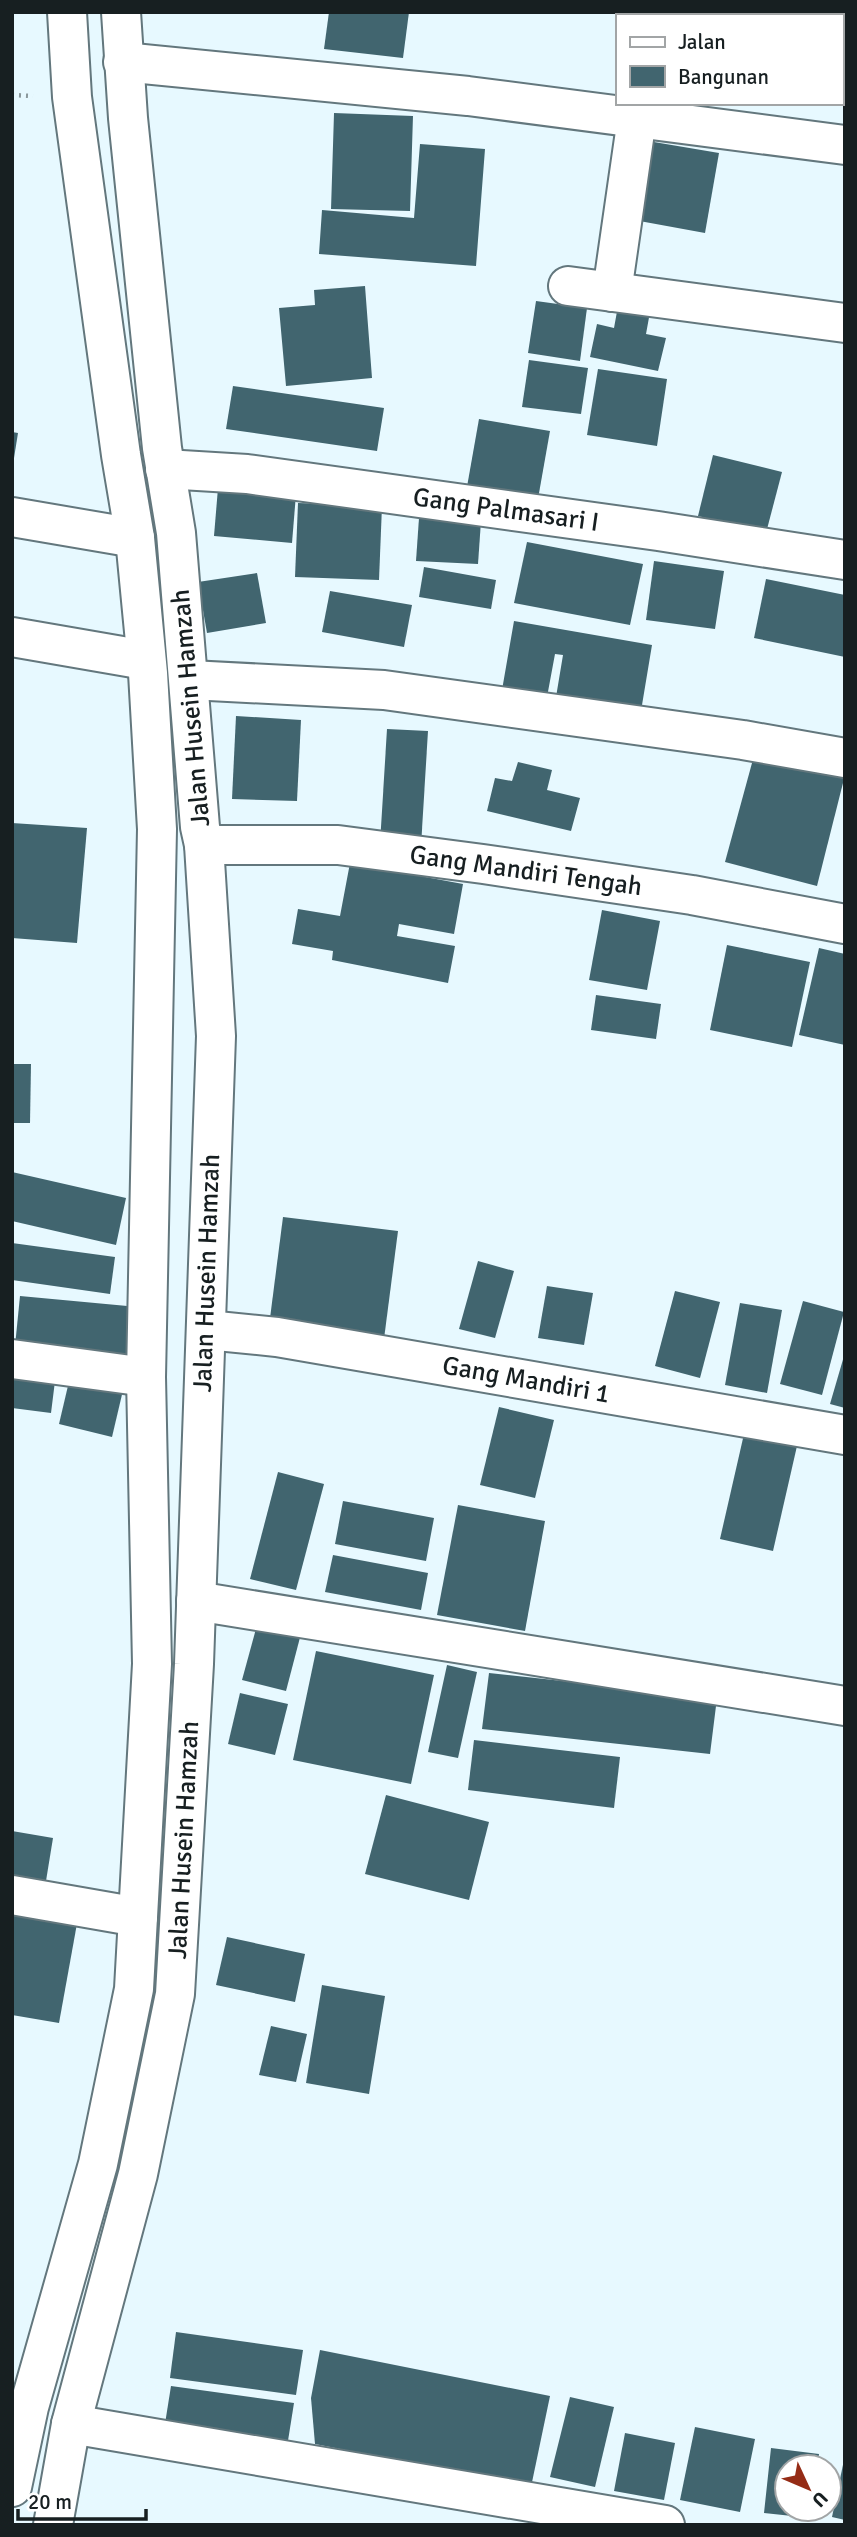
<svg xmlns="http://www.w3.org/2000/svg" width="857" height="2537" font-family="Signika,sans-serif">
<rect width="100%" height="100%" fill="#e7f9ff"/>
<g fill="#41656f">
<polygon points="329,12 409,12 403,58 324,49"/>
<polygon points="668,12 718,12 718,16 667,16"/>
<polygon points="841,29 845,30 843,73 841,73"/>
<polygon points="658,103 706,103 705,111"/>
<polygon points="334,113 413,116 410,211 331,209"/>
<polygon points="648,141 719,153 705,233 634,220"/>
<polygon points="420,144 485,149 476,266 319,254 322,210 414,218"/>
<polygon points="365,286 372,378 286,386 279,308 315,305 314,290"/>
<polygon points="536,301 587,308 580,361 528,353"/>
<polygon points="618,306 650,312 646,334 666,338 658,371 590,357 597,324 614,328"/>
<polygon points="529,360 588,368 581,414 522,407"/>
<polygon points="598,369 667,379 657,446 587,435"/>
<polygon points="233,386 384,408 377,451 226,429"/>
<polygon points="479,419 550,431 536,510 465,498"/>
<polygon points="12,432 18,433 14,458 12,458"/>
<polygon points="713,455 782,472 766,533 698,516"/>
<polygon points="218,488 296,494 292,543 214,536"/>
<polygon points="298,503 382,506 379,580 295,577"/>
<polygon points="419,518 481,521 478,564 416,561"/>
<polygon points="527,542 643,564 630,625 514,603"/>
<polygon points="654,561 724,571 715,629 646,620"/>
<polygon points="424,567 496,580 491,609 419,597"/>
<polygon points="257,573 266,623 207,633 198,582"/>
<polygon points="766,579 845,595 845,657 754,638"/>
<polygon points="330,591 412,605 404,647 322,632"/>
<polygon points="514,621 652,645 640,717 555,703 563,655 555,654 547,697 502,690"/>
<polygon points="236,716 301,720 297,801 232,799"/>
<polygon points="387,729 428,731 421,846 380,844"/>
<polygon points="755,752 845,775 817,886 725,862"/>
<polygon points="518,762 552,770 547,790 580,798 571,831 487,811 495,778 512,781"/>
<polygon points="12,823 87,828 77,943 12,938"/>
<polygon points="350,863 463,884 454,934 399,924 397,936 455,946 448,983 332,960 333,951 292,944 298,909 340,916"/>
<polygon points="602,910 660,921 647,990 589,980"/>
<polygon points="727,945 810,962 792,1047 710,1030"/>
<polygon points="819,948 845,954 845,1045 799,1035"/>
<polygon points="596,995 661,1004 656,1039 591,1030"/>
<polygon points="12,1064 31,1064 30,1123 12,1123"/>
<polygon points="12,1172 126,1198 116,1245 12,1221"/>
<polygon points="283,1217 398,1231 384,1339 269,1326"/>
<polygon points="12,1243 115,1257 110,1294 12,1280"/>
<polygon points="478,1261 514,1271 495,1338 459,1329"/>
<polygon points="547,1286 593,1293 584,1345 538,1338"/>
<polygon points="675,1291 720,1302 700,1378 655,1366"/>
<polygon points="20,1296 138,1307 133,1357 15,1346"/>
<polygon points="803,1301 844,1312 822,1395 780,1384"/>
<polygon points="740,1303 782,1310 767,1393 725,1385"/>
<polygon points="844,1356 845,1356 845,1408 830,1404"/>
<polygon points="12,1367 56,1373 51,1413 12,1408"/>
<polygon points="71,1373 124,1386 112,1437 59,1424"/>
<polygon points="499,1407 554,1420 535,1498 480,1485"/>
<polygon points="744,1434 797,1446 773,1551 720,1539"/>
<polygon points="278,1472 324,1484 296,1590 250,1579"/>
<polygon points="343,1501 434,1518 426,1561 335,1544"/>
<polygon points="458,1505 545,1521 525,1631 437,1615"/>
<polygon points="333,1555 428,1573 421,1610 325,1592"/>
<polygon points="260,1614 303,1626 286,1691 242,1680"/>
<polygon points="316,1651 434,1675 411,1784 293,1760"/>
<polygon points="447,1665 477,1672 458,1758 428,1752"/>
<polygon points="489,1673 717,1698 710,1754 482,1729"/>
<polygon points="240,1693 288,1704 275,1755 228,1744"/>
<polygon points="474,1740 620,1757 614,1808 468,1790"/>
<polygon points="386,1795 489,1822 469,1900 365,1874"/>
<polygon points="12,1831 53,1838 45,1887 12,1882"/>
<polygon points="12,1906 78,1918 59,2023 12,2015"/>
<polygon points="227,1937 305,1954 295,2002 216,1985"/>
<polygon points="322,1985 385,1996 369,2094 306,2083"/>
<polygon points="271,2026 307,2034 296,2082 259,2075"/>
<polygon points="176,2332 303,2350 296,2395 170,2378"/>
<polygon points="320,2350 550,2396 531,2487 315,2444 311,2398"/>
<polygon points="171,2386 294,2403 287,2447 164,2430"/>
<polygon points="570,2397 614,2407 595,2487 550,2477"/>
<polygon points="695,2427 755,2439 740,2512 680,2500"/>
<polygon points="625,2433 675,2443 664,2500 614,2491"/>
<polygon points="771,2448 819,2454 817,2467 787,2467 787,2509 812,2509 811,2518 764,2513"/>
<polygon points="844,2460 845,2460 845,2520 832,2517"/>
</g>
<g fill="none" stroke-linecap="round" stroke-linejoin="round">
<defs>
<g id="minor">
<polyline points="123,62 468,96 845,145"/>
<polyline points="568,286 845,323"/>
<polyline points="612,292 637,118"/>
<polyline points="165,469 247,474 658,531 845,560"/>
<polyline points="12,517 135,538"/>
<polyline points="12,637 145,660"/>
<polyline points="190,680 384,690 743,740 845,758"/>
<polyline points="204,845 338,845 483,864 692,895 845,924"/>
<polyline points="207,1330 277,1337 845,1435"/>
<polyline points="12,1359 146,1377"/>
<polyline points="196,1601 845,1706"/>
<polyline points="12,1895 138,1917"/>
<polyline points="71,2424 665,2525"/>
</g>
<g id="tertiary">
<polyline points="12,2487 29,2407 98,2164 134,1989 152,1664 146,1377 157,829 148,673 135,538 121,455 72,97 67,12"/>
<polyline points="53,2525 71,2424 138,2174 175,1994 194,1664 216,1036 204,845 200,827 176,533 162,448 128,118 121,12"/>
</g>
</defs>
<use href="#minor" stroke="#63777d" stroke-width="42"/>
<use href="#tertiary" stroke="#63777d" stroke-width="42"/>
<polyline stroke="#8a989c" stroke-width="4.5" stroke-dasharray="2 5" stroke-linecap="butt" points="12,95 33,96"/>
<use href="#minor" stroke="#fff" stroke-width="38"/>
<use href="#tertiary" stroke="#fff" stroke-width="38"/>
</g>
<g text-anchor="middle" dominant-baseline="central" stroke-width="7" stroke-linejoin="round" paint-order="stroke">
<g font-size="26" fill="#171f21" stroke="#fff">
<text transform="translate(506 510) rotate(8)">Gang Palmasari I</text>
<text transform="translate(191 708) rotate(-95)">Jalan Husein Hamzah</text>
<text transform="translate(526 871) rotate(8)">Gang Mandiri Tengah</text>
<text transform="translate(207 1273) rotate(-88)">Jalan Husein Hamzah</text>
<text transform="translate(526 1380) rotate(10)">Gang Mandiri 1</text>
<text transform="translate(184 1840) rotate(-87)">Jalan Husein Hamzah</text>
</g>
</g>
<rect width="857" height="2537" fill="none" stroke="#171f21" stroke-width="28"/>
<rect x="616" y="14" width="228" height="91" fill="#ffffff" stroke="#a2a5a6" stroke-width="2"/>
<rect x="630" y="37" width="35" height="10" fill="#ffffff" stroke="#a2a5a6" stroke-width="2"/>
<text x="678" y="49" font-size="21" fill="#171f21">Jalan</text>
<rect x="630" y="66" width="35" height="21" fill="#41656f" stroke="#a2a5a6" stroke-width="2"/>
<text x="678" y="84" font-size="21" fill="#171f21">Bangunan</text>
<g transform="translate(808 2488) rotate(134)"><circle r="33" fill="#ffffff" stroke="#a2a5a6" stroke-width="2"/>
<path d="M0-5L12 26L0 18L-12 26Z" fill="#952c16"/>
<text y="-10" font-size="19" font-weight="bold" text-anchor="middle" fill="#171f21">U</text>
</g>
<path d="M18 2509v10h128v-10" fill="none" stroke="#171f21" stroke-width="3.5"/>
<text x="28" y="2509" font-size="21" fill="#171f21" stroke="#ffffff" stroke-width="5" paint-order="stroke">20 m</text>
</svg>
